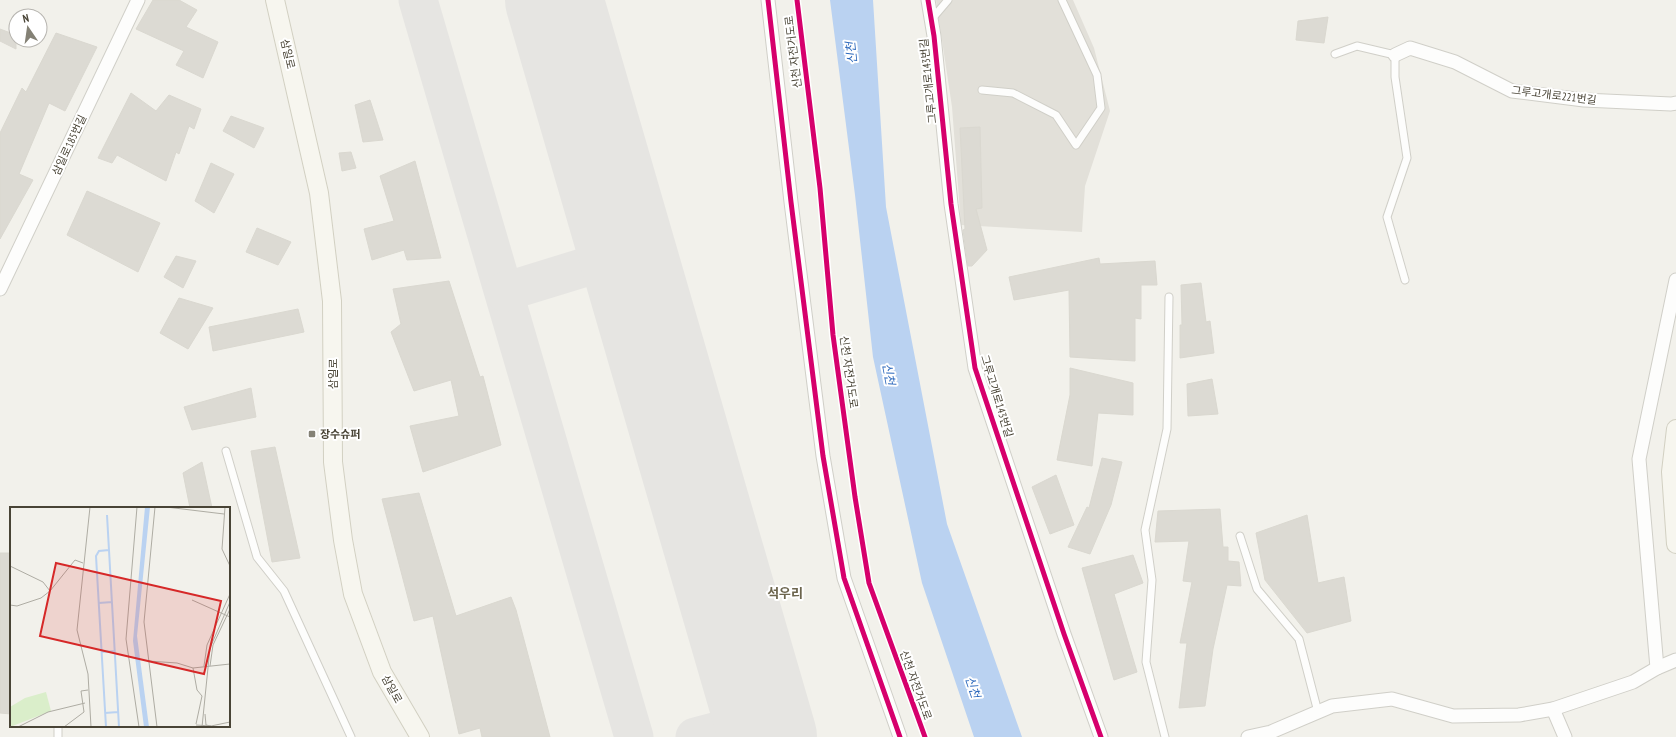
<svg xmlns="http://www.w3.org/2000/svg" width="1676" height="737" font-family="'PT Sans Narrow','Noto Sans KR',sans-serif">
<rect width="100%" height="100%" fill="#f2f1eb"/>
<polygon fill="#e2e0d9" points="936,0 1073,0 1094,48 1110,111 1085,186 1082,232 961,225 952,107"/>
<polygon fill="#bad2f1" points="830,0 873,0 886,207 947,524 1022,737 974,737 922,583 873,357 855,195"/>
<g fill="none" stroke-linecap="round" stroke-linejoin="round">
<g stroke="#e6e5e2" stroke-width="39">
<polyline points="418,0 634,737"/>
<polyline points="504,292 628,254"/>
<polyline points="695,737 763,719"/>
</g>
<polyline stroke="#e6e5e2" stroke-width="98" points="554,0 768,737"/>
</g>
<g fill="#dcdad3" stroke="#dad8d0">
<polygon points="153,0 179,0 197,10 186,27 218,42 203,78 176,65 184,51 136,29"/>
<polygon points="1328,17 1324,43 1296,40 1298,21"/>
<polygon points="0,29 16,35 16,49 0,41"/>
<polygon points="56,33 97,47 65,111 49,103 19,174 33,180 0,239 0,133 22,88 26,92"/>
<polygon points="131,93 156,111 169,95 201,109 194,129 189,126 179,154 176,152 166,181 117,155 112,163 98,158"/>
<polygon points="370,100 383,140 363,142 355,105"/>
<polygon points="231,116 264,128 254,148 223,131"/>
<polygon points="980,127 982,208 976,209 987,250 972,266 968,266 963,230 965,229 960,128"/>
<polygon points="351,152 356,168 342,171 339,153"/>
<polygon points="415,161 441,258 407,260 404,250 372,260 364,229 394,221 380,176"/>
<polygon points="211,163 234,174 214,213 195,201"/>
<polygon points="87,191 160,223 138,272 67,235"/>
<polygon points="257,228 291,242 278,265 246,252"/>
<polygon points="176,256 196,261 183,288 164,277"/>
<polygon points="1099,258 1100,264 1155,261 1157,285 1141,285 1141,319 1135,318 1135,361 1070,357 1069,290 1014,300 1009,277"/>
<polygon points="449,281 480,377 483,376 501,445 423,472 410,426 459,416 451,380 414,391 391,332 401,324 393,289"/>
<polygon points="1201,283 1206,322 1210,321 1214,353 1180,358 1180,325 1182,325 1181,285"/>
<polygon points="179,298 213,308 188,349 160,333"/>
<polygon points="298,309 304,332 213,351 209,327"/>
<polygon points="1070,368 1133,383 1133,415 1098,413 1092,466 1057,460 1070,395"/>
<polygon points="1212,379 1218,414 1188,416 1187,384"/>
<polygon points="251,388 256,417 192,430 184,407"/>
<polygon points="275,447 300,558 272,562 251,451"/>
<polygon points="1102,458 1122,462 1111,505 1090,554 1068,547 1087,507 1089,508"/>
<polygon points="202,462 212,508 190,508 183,473"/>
<polygon points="1056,475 1074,525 1050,534 1032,487"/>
<polygon points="419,493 456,616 511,597 516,610 550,737 482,737 480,728 459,734 433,616 414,621 382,499"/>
<polygon points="1220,509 1223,547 1228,547 1228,561 1239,562 1241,586 1227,585 1213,649 1205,706 1179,708 1187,643 1180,643 1192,582 1183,581 1189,541 1155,542 1158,511"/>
<polygon points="1307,515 1318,583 1344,577 1351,621 1307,633 1265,580 1256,533"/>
<polygon points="0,553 11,553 11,714 0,713"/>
<polygon points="1133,555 1143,583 1114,594 1137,672 1114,680 1082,568"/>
</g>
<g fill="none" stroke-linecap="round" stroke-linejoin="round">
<defs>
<g id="lane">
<polyline points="931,20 948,0"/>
<polyline points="1335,54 1357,46 1395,55 1395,77 1407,158 1387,217 1405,280"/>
<polyline points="982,90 1013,93 1056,115 1076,145 1101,108 1097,75 1062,0"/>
<polyline points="226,451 257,557 284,591 351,737"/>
<polyline points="1240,536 1257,589 1299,639 1318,712"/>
<polyline points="58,737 58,726"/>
<polyline points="1165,737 1146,662 1152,580 1145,530 1167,429 1169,297"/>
</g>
<g id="street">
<polyline points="768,0 791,202 823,456 844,578 900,737"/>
<polyline points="928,0 934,36 951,204 975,368 1064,634 1101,737"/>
<polyline points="1395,55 1410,48 1455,62 1512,91 1584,100 1671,104 1676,103"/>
<polyline points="0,289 138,0"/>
<polyline points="1657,668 1639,459 1676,280"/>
<polyline points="1553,709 1565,737"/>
<polyline points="1248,737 1271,732 1332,706 1392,699 1453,716 1519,715 1553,709 1633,682 1657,668 1676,660"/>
</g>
<g id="secondary">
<polyline points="275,0 319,193 332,301 333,462 343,540 353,594 382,672 420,737"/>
<polyline points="1676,429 1671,472 1676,544"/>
</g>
</defs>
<use href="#lane" stroke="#d0cfc8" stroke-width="9"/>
<use href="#street" stroke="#d0cfc8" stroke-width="15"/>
<use href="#secondary" stroke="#d2d0c2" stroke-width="20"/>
<use href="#lane" stroke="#fdfdfc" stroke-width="7"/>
<use href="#street" stroke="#fdfdfc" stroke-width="13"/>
<use href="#secondary" stroke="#f7f6ef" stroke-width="18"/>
<defs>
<g id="cycleway">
<polyline points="768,0 791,202 823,456 844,578 900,737"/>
<polyline points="797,0 820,188 833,335 855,497 869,583 925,737"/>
<polyline points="928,0 934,36 951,204 975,368 1064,634 1101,737"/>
</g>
</defs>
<use href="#cycleway" stroke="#fff" stroke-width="8"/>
<use href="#cycleway" stroke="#d6006c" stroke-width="5"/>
</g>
<rect fill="#848175" stroke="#fff" stroke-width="1.5" x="308" y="430" width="8" height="8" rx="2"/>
<g text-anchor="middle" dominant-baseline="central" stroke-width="4" stroke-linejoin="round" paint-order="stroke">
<g font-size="11" fill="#494436" stroke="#fff">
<text transform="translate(793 52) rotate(-97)">신천 자전거도로</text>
<text transform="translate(288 54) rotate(77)">삼일로</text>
<text transform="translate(928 81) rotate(-96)">그루고개로143번길</text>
<text transform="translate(1554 95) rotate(7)">그루고개로221번길</text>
<text transform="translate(69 145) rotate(-65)">삼일로185번길</text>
<text transform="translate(849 372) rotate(82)">신천 자전거도로</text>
<text transform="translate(333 374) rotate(-90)">삼일로</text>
<text transform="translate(997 396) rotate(73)">그루고개로143번길</text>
<text transform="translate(916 685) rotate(70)">신천 자전거도로</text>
<text transform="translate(392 689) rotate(61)">삼일로</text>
</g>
<g font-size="11" font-weight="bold" fill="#494436" stroke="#fff" text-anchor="start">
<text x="320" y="434">장수슈퍼</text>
</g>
<g font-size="12" font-style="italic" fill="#2966bb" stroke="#fff">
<text transform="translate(851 53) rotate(-96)">신천</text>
<text transform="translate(889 374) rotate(79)">신천</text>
<text transform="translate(973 687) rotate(71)">신천</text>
</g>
<g font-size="13" font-weight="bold" fill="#6c654d" stroke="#fff">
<text x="785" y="593">석우리</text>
</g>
</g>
<g transform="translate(10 507)">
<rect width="220" height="220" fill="#f2f1eb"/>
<path d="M 36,185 L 41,204 L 0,220 L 0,200 L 15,191 Z" fill="#daeeca"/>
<path d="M 135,0 L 140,0 L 127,129 L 139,220 L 134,220 L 123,134 Z" fill="#bad2f1"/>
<path fill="none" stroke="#bad2f1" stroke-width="2" d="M 97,8 L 109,220M 89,96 L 102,95M 92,145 L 105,144M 95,206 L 108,205M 96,220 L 86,49 L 89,44 L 99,43"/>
<path fill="none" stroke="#aeaca3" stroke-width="1" d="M 80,0 L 67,123 L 78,167 L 81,220M 127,0 L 116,132 L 129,220M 145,0 L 134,115 L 147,220M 156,0 L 214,7M 215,0 L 212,42 L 220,59M 0,59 L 33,75 L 40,84M 182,93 L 220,110M 0,98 L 7,99 L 31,91 L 40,84 L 65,53 L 73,56M 138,154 L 167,156 L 183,161 L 220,157M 194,159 L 197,138 L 220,87M 200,159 L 203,138 L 220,102M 183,161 L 187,183 L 192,189 L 186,217M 195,207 L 196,218 L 201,219M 186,218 L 201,219 L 220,215M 8,220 L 38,205 L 75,196M 54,220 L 74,205 L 71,184 L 78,183M 192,220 L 200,141 L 220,95"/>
<path fill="#d62828" fill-opacity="0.15" stroke="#d62828" stroke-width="2" d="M 46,56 L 211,94 L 194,167 L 30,129 Z"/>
<rect width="220" height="220" fill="none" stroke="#494436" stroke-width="2"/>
</g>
<g transform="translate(28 28) rotate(347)"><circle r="19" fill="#ffffff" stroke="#b6b4af"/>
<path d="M0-3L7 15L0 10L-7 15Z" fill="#848175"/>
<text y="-6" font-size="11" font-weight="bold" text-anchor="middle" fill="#494436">N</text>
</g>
</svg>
